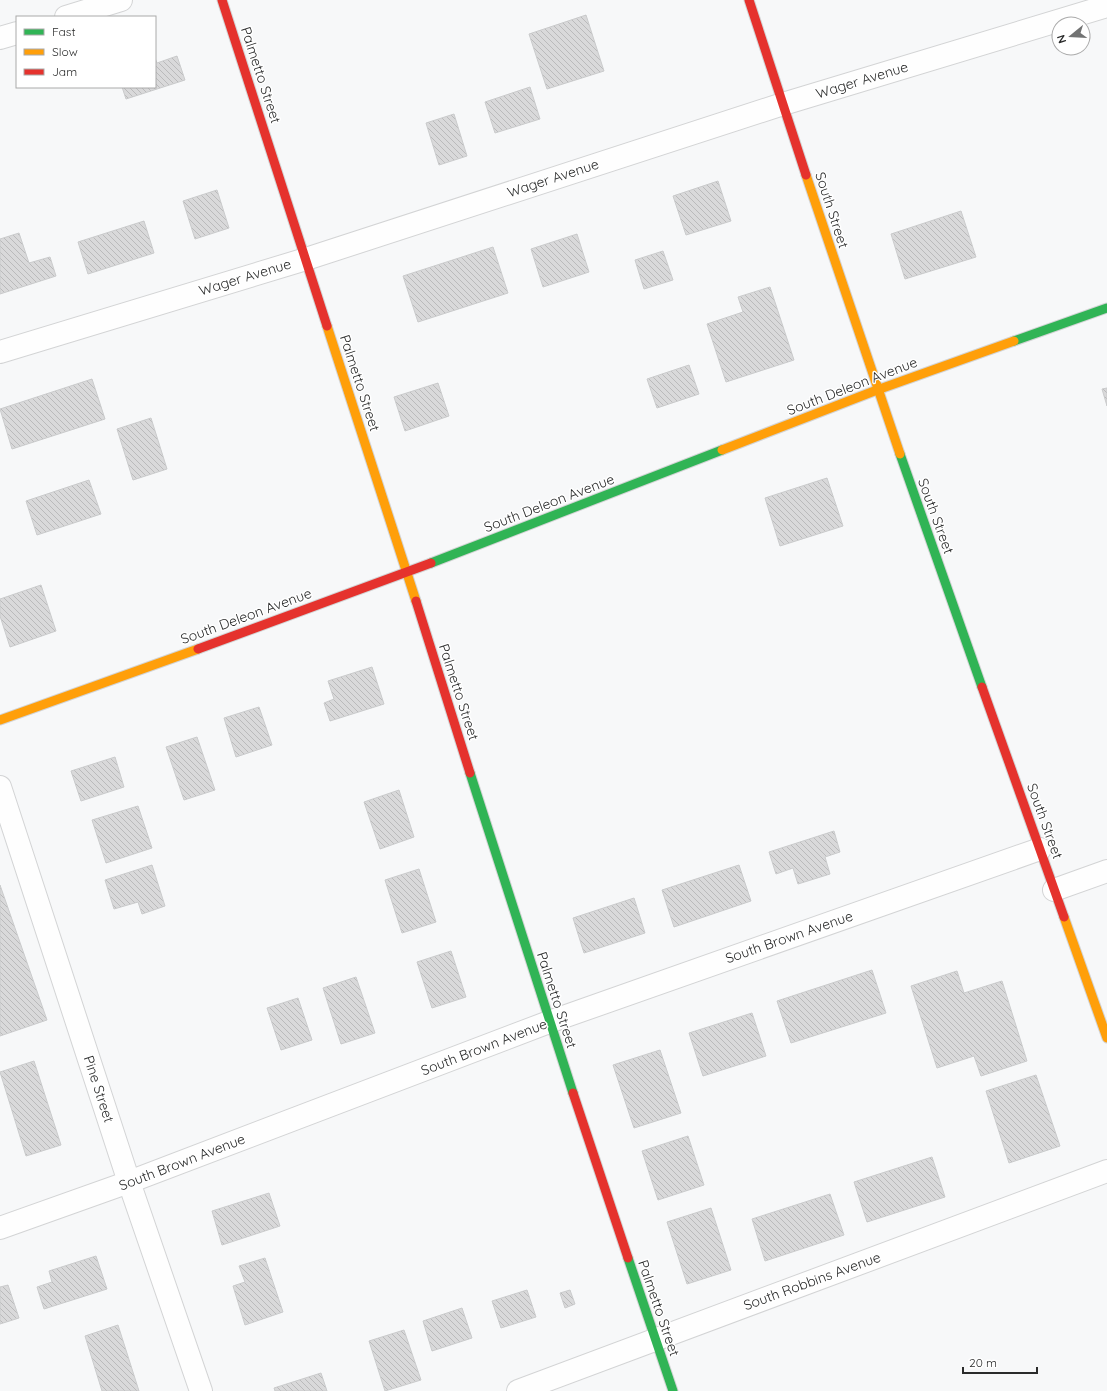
<svg xmlns="http://www.w3.org/2000/svg" width="1107" height="1391" font-family="Quicksand,sans-serif">
<defs>
<pattern id="building-back-hatch" width="6" height="6" patternUnits="userSpaceOnUse"><rect width="6" height="6" fill="#d9d9da"/><path d="M-1 5l2 2M0 0l6 6M5-1l2 2" fill="none" stroke="#bababb"/></pattern>
</defs>
<rect width="100%" height="100%" fill="#f7f8f9"/>
<g fill="url(#building-back-hatch)" stroke="#cacbcc">
<polygon points="586,15 604,71 547,89 529,34"/>
<polygon points="177,56 185,80 126,99 122,87 155,87 155,58 157,63"/>
<polygon points="530,87 540,119 495,133 485,102"/>
<polygon points="454,114 467,156 439,165 426,123"/>
<polygon points="718,181 731,221 686,235 673,196"/>
<polygon points="217,190 229,228 195,239 183,201"/>
<polygon points="961,211 976,257 905,279 891,234"/>
<polygon points="144,221 154,253 88,274 78,242"/>
<polygon points="19,233 29,263 50,257 56,276 0,294 0,239"/>
<polygon points="577,234 589,272 543,287 531,249"/>
<polygon points="493,247 508,293 418,322 403,276"/>
<polygon points="663,251 673,280 644,289 635,260"/>
<polygon points="770,287 794,360 726,382 707,324 743,312 738,297"/>
<polygon points="689,365 699,394 657,408 647,379"/>
<polygon points="92,379 105,419 12,449 0,409"/>
<polygon points="438,383 449,416 405,431 394,397"/>
<polygon points="1107,388 1107,406 1102,389"/>
<polygon points="151,418 167,469 133,480 117,429"/>
<polygon points="827,478 843,526 780,546 765,498"/>
<polygon points="89,480 101,514 37,535 26,501"/>
<polygon points="41,585 56,631 10,647 0,616 0,599"/>
<polygon points="372,667 384,704 330,721 324,703 334,699 328,681"/>
<polygon points="259,707 272,745 236,757 224,718"/>
<polygon points="197,737 215,790 184,800 166,747"/>
<polygon points="115,757 124,787 81,801 71,771"/>
<polygon points="399,790 414,837 380,849 364,802"/>
<polygon points="138,806 152,848 106,863 92,820"/>
<polygon points="834,831 840,852 825,857 830,874 798,884 793,868 776,874 769,852"/>
<polygon points="152,865 165,906 142,914 138,902 114,909 105,880"/>
<polygon points="739,865 751,901 674,927 662,890"/>
<polygon points="419,869 436,922 402,933 385,880"/>
<polygon points="0,885 47,1020 0,1036"/>
<polygon points="634,898 645,933 584,953 573,918"/>
<polygon points="451,951 466,997 432,1008 417,962"/>
<polygon points="872,970 886,1013 791,1043 777,1001"/>
<polygon points="957,971 964,993 1002,981 1027,1061 981,1076 974,1056 937,1068 911,986"/>
<polygon points="356,977 375,1033 341,1044 323,988"/>
<polygon points="298,998 312,1040 281,1050 267,1008"/>
<polygon points="752,1013 766,1056 703,1076 689,1033"/>
<polygon points="660,1050 681,1113 634,1128 613,1065"/>
<polygon points="34,1061 61,1145 26,1156 0,1072"/>
<polygon points="1036,1075 1060,1146 1009,1163 986,1091"/>
<polygon points="688,1136 704,1185 658,1200 642,1151"/>
<polygon points="932,1157 945,1197 867,1222 854,1182"/>
<polygon points="269,1193 280,1226 222,1245 212,1211"/>
<polygon points="830,1194 844,1235 765,1261 752,1219"/>
<polygon points="711,1208 731,1270 687,1284 667,1222"/>
<polygon points="96,1256 107,1289 44,1309 37,1287 52,1282 49,1271"/>
<polygon points="265,1258 283,1312 245,1325 233,1286 245,1282 239,1266"/>
<polygon points="8,1285 19,1318 0,1324 0,1287"/>
<polygon points="527,1290 536,1317 501,1328 492,1301"/>
<polygon points="570,1290 575,1304 565,1308 560,1293"/>
<polygon points="462,1308 472,1338 432,1351 423,1321"/>
<polygon points="118,1325 139,1391 102,1391 85,1336"/>
<polygon points="404,1330 421,1380 385,1391 369,1341"/>
<polygon points="321,1373 327,1391 275,1391 274,1388"/>
</g>
<g fill="none" stroke-linecap="round" stroke-linejoin="round">
<defs>
<g id="street">
<polyline points="66,17 121,0"/>
<polyline points="0,38 17,33"/>
<polyline points="0,352 306,259 783,104 1107,6"/>
<polyline points="0,787 129,1182 201,1391"/>
<polyline points="1054,890 1107,871"/>
<polyline points="0,1228 129,1182 549,1022 1040,849"/>
<polyline points="518,1391 1107,1171"/>
</g>
<g id="fast">
<polyline points="1014,341 1107,308"/>
<polyline points="900,454 982,687"/>
<polyline points="431,563 722,450"/>
<polyline points="470,773 573,1093"/>
<polyline points="628,1258 673,1391"/>
</g>
<g id="slow">
<polyline points="806,175 900,454"/>
<polyline points="327,326 416,601"/>
<polyline points="722,450 877,390 1014,341"/>
<polyline points="0,720 198,649"/>
<polyline points="1064,917 1107,1038"/>
</g>
<g id="jam">
<polyline points="222,0 327,326"/>
<polyline points="749,0 806,175"/>
<polyline points="416,601 470,773"/>
<polyline points="198,649 431,563"/>
<polyline points="982,687 1064,917"/>
<polyline points="573,1093 628,1258"/>
</g>
</defs>
<use href="#street" stroke="#d3d4d5" stroke-width="24"/>
<use href="#fast" stroke="#d3d4d5" stroke-width="11"/>
<use href="#slow" stroke="#d3d4d5" stroke-width="11"/>
<use href="#jam" stroke="#d3d4d5" stroke-width="11"/>
<use href="#street" stroke="#fefefe" stroke-width="22"/>
<use href="#fast" stroke="#30b455" stroke-width="9"/>
<use href="#slow" stroke="#ff9f0a" stroke-width="9"/>
<use href="#jam" stroke="#e5322d" stroke-width="9"/>
</g>
<g text-anchor="middle" dominant-baseline="central" stroke-width="3" stroke-linejoin="round" paint-order="stroke">
<g font-size="14" fill="#2a2b2b" stroke="#fff">
<text transform="translate(261 75) rotate(72)">Palmetto Street</text>
<text transform="translate(862 80) rotate(-17)">Wager Avenue</text>
<text transform="translate(553 178) rotate(-18)">Wager Avenue</text>
<text transform="translate(832 210) rotate(72)">South Street</text>
<text transform="translate(245 277) rotate(-17)">Wager Avenue</text>
<text transform="translate(360 383) rotate(72)">Palmetto Street</text>
<text transform="translate(852 386) rotate(-21)">South Deleon Avenue</text>
<text transform="translate(549 503) rotate(-21)">South Deleon Avenue</text>
<text transform="translate(936 516) rotate(70)">South Street</text>
<text transform="translate(246 616) rotate(-20)">South Deleon Avenue</text>
<text transform="translate(459 692) rotate(72)">Palmetto Street</text>
<text transform="translate(1045 821) rotate(70)">South Street</text>
<text transform="translate(789 937) rotate(-19)">South Brown Avenue</text>
<text transform="translate(557 1000) rotate(72)">Palmetto Street</text>
<text transform="translate(484 1047) rotate(-21)">South Brown Avenue</text>
<text transform="translate(99 1089) rotate(72)">Pine Street</text>
<text transform="translate(182 1162) rotate(-21)">South Brown Avenue</text>
<text transform="translate(812 1281) rotate(-20)">South Robbins Avenue</text>
<text transform="translate(659 1308) rotate(71)">Palmetto Street</text>
</g>
</g>
<rect x="16" y="16" width="140" height="72" fill="#ffffff" stroke="#aaaaaa"/>
<rect x="24" y="29" width="20" height="6" fill="#30b455" stroke="#aaaaaa"/>
<text x="52" y="36" font-size="12" fill="#2a2b2b">Fast</text>
<rect x="24" y="49" width="20" height="6" fill="#ff9f0a" stroke="#aaaaaa"/>
<text x="52" y="56" font-size="12" fill="#2a2b2b">Slow</text>
<rect x="24" y="69" width="20" height="6" fill="#e5322d" stroke="#aaaaaa"/>
<text x="52" y="76" font-size="12" fill="#2a2b2b">Jam</text>
<g transform="translate(1071 36) rotate(252)"><circle r="19" fill="#ffffff" stroke="#aaaaaa"/>
<path d="M0-3L7 15L0 10L-7 15Z" fill="#727373"/>
<text y="-6" font-size="11" font-weight="bold" text-anchor="middle" fill="#2a2b2b">N</text>
</g>
<path d="M963 1367v6h74v-6" fill="none" stroke="#2a2b2b" stroke-width="2"/>
<text x="969" y="1367" font-size="12" fill="#2a2b2b" stroke="#ffffff" stroke-width="3" paint-order="stroke">20 m</text>
</svg>
